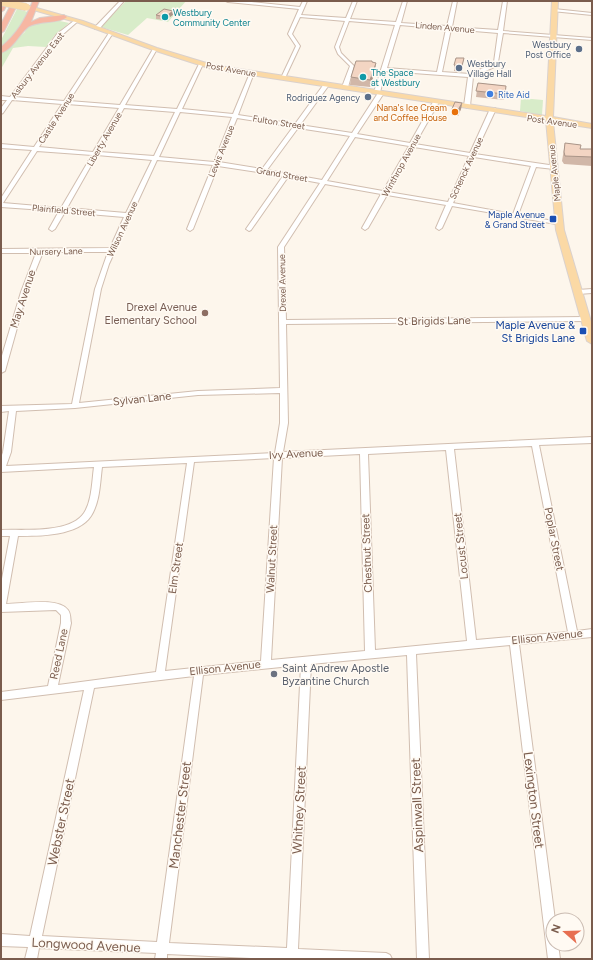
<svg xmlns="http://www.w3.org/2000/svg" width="593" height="960" font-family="Figtree,sans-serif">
<rect width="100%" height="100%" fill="#fdf6ec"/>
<g fill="#d8ecc9">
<polygon points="126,1 186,1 168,22 147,18 128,35 101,27"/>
<polygon points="17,9 28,12 25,24 1,49 1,40"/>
<path d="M 51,19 L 69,23 L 54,36 L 46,47 L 28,46 L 13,48 L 1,69 L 1,53 L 25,32 C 29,21 41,22 51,19 Z"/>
<polygon points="521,98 543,100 542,115 520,111"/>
</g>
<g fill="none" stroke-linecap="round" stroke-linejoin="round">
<defs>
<g id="minor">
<polygon points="120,1 124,1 99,29 95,29 95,27"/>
<path d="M 226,1 L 242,1 L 300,7 L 303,1 L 307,1 L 301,15 L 346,18 L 353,1 L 357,1 L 350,19 L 396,22 L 403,1 L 407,1 L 401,23 L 447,26 L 453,1 L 457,1 L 452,27 L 498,30 L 503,1 L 507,1 L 503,31 L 592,38 L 592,40 L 503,33 L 498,62 L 494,67 L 473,77 L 470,106 L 467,108 L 464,106 L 468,77 L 386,71 L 380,92 L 384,93 L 357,134 L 410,143 L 433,102 L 436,100 L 439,102 L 415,144 L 470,153 L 490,109 L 495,108 L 496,109 L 475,154 L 556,166 L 557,167 L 554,169 L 536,167 L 518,215 L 560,222 L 563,224 L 562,225 L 452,206 L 442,228 L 439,230 L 436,228 L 446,205 L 387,195 L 368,228 L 365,230 L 362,228 L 381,194 L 325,184 L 284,247 L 286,320 L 586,317 L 589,319 L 586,321 L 286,324 L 288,423 L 283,452 L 592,437 L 592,443 L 539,445 L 577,631 L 592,629 L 592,637 L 519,644 L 555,920 L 553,920 L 553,944 L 558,944 L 560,959 L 548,959 L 510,645 L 416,654 L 429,959 L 417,959 L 407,655 L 311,664 L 298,949 L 386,953 L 390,955 L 392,959 L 269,959 L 167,954 L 167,959 L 155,959 L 156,953 L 39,948 L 37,959 L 25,959 L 28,947 L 1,946 L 1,934 L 30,936 L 84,690 L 1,700 L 1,692 L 48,686 L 61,623 L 61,615 L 56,610 L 1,612 L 1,584 L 10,536 L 1,536 L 1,530 C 23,529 70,534 84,513 C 92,501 92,481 94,467 L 1,472 L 1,458 L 3,452 L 9,411 L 1,412 L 1,406 L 72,404 L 95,289 L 108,252 L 43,252 L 27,292 L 5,371 L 1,373 L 1,359 L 21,292 L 36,253 L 1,253 L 1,249 L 110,248 L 124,217 L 65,212 L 55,229 L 52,231 L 49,229 L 59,211 L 1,207 L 1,198 L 32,150 L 1,148 L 1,144 L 34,147 L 62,104 L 12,100 L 3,113 L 1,114 L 1,108 L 7,100 L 1,100 L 1,96 L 10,97 L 57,34 L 75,20 L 77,20 L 77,22 L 61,36 L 15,97 L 64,101 L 109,33 L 111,32 L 113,33 L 69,101 L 120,105 L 153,49 L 155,48 L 157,49 L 125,105 L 177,109 L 199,64 L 201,63 L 203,64 L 182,109 L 233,114 L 250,73 L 252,72 L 254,73 L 238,115 L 295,124 L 324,84 L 326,83 L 329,85 L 300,125 L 352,133 L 378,93 L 374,92 L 395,25 L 349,21 L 339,47 L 341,53 L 354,66 L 348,87 L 345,89 L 342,87 L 350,66 L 338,54 L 335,47 L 345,21 L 300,17 L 292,34 L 300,46 L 285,78 L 283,79 L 281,78 L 296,46 L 288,34 L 299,9 L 228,2 ZM 400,25 L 446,29 L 437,72 L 387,68 ZM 451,29 L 498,33 L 494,62 L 490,65 L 470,74 L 442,72 ZM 67,104 L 119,108 L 93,152 L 39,147 ZM 124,108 L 175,112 L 154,156 L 99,152 ZM 180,112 L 232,117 L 214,162 L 159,157 ZM 237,118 L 293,127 L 262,169 L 219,162 ZM 298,128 L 350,136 L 322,180 L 267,170 ZM 355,137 L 409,146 L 383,191 L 327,181 ZM 414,147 L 469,156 L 448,202 L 388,192 ZM 37,151 L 92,155 L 61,208 L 3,203 ZM 97,155 L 152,160 L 126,213 L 67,208 ZM 474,157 L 531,166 L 513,214 L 453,203 ZM 157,160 L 213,165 L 187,229 L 190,231 L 193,229 L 218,166 L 283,176 L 246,229 L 249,231 L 251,230 L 288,177 L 320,183 L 278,247 L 280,388 L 198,391 L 79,403 L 101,289 L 109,264 ZM 280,393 L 280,423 L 275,453 L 6,466 L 11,452 L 16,411 L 75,408 L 198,395 ZM 532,446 L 568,632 L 476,640 L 454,449 ZM 446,450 L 467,641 L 375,650 L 368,454 ZM 360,454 L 365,651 L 271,660 L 282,458 ZM 274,458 L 261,661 L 165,671 L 194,462 ZM 187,463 L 156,672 L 58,685 L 71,623 C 70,619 71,614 68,610 C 58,597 22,604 6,604 L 18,536 C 40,536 78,536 91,516 C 100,502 100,482 102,467 ZM 301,665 L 287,948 L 169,943 L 203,675 ZM 194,676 L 157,942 L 42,936 L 94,688 Z"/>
<polygon points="554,9 592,13 592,15 552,11 552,10"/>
<polygon points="592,289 592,293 578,294 575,292 578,290"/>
</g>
<polygon id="major" points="552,1 558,1 553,117 592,124 592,128 553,122 564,230 592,325 592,344 587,341 556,230 546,120 212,69 153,50 79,23 23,7 26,5 83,21 157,48 213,65 546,116"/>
<g id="highway">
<polygon points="2,1 8,1 4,10 1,12"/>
<polygon points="13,1 19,1 4,31 1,33 1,24"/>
<path d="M 33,1 L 39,1 L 31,22 L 40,18 L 64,15 L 67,17 C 58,24 40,20 28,27 C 19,34 13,49 1,53 L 1,47 C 17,34 25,20 33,1 Z"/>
</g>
</defs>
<use href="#minor" stroke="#d1beb0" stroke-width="2"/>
<use href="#major" stroke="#dad1cd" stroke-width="2"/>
<use href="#highway" stroke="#dad1cd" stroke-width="2"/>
<use href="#minor" fill="#fff" fill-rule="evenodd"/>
<use href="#major" fill="#fbd9a5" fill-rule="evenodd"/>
<use href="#highway" fill="#f7b7a3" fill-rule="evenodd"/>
<defs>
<polyline id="major-bridge" points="1,2 26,7"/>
</defs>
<use href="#major-bridge" stroke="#dad1cd" stroke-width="8" stroke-linecap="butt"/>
<use href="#major-bridge" stroke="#fbd9a5" stroke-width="7"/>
</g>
<g fill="#d1b7a8">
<polygon points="173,11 174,14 166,20 156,19 156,15"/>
<polygon points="464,58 461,72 454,71 454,65"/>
<polygon points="372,62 375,71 370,87 350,85 351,77"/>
<polygon points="478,83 506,86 504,100 476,97"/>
<polygon points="462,103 461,109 458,116 451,115 452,109"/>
<polygon points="565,143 580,149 592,149 592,166 564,164 562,161"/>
</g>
<g fill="#aa9588">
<polygon points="173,11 174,14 166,20 165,17"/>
<polygon points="376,63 375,71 370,87 370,80"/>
<polygon points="462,103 461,109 458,116 458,110"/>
</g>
<g fill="#f3d5c3" stroke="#aa9588">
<polygon points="164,9 173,11 165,17 156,15"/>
<polygon points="456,58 464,58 462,66 454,65"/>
<polygon points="356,61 372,61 372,62 376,63 370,80 351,77"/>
<polygon points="478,83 506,86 505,94 476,91"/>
<polygon points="455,102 462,103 458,110 452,109"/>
<polygon points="565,143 581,145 580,149 592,149 592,157 565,156 564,152"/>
</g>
<g fill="#0f9aa8" stroke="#fffaf3" stroke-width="1.5">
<circle cx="165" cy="17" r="4"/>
<circle cx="363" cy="77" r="4"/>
</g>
<g fill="#5c6f8a" stroke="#fffaf3" stroke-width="1.5">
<circle cx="579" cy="49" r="4"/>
<circle cx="459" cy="68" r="4"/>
<circle cx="368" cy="97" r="4"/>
</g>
<circle fill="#3f7fe0" stroke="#fffaf3" stroke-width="1.5" cx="490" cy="94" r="4"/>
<circle fill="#e8710a" stroke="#fffaf3" stroke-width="1.5" cx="455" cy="112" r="4"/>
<g fill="#1a4fb4" stroke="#fffaf3" stroke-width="1.5">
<rect x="549" y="215" width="8" height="8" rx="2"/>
<rect x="579" y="327" width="8" height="8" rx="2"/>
</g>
<circle fill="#8d6e63" stroke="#fffaf3" stroke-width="1.5" cx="205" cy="313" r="4"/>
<circle fill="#6b7280" stroke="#fffaf3" stroke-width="1.5" cx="274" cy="674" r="4"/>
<g text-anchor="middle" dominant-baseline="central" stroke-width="3" stroke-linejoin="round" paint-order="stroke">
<g font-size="9" fill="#0d838f" stroke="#fffaf3" text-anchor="start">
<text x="173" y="12">Westbury<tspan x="173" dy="10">Community Center</tspan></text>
<text x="371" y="72">The Space<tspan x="371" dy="10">at Westbury</tspan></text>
</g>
<g font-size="9" fill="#7a5c4d" stroke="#fffaf3">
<text transform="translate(445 27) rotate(5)">Linden Avenue</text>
<text transform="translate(37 65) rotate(-52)">Asbury Avenue East</text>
<text transform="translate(231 69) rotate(10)">Post Avenue</text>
<text transform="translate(56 118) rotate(-57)">Castle Avenue</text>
<text transform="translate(552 121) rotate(8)">Post Avenue</text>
<text transform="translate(279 122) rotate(9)">Fulton Street</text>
<text transform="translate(104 139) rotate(-60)">Liberty Avenue</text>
<text transform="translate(221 151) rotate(-68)">Lewis Avenue</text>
<text transform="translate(401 165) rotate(-61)">Winthrop Avenue</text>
<text transform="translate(466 168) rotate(-65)">Schenck Avenue</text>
<text transform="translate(554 173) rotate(-96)">Maple Avenue</text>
<text transform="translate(282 174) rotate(10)">Grand Street</text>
<text transform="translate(64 210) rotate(5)">Plainfield Street</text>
<text transform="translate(122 229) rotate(-65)">Wilson Avenue</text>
<text transform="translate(56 251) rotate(-1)">Nursery Lane</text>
<text transform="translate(282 283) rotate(-91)">Drexel Avenue</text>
</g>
<g font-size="9" fill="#4e5e75" stroke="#fffaf3" text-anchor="end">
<text x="571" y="44">Westbury<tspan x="571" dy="10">Post Office</tspan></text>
<text x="467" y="63" text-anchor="start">Westbury<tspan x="467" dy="10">Village Hall</tspan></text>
<text x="360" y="97">Rodriguez Agency</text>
</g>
<g font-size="9" fill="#366cbe" stroke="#fffaf3" text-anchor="start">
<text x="498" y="94">Rite Aid</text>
</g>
<g font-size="9" fill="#c56008" stroke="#fffaf3" text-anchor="end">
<text x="447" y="107">Nana's Ice Cream<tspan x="447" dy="10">and Coffee House</tspan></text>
</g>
<g font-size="9" fill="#164399" stroke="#fffaf3" text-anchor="end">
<text x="545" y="214">Maple Avenue<tspan x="545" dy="10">&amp; Grand Street</tspan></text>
</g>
<g font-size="11" fill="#7a5c4d" stroke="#fffaf3">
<text transform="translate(23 299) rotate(-72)">May Avenue</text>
<text transform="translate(434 321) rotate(-1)">St Brigids Lane</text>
<text transform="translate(142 399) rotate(-6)">Sylvan Lane</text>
<text transform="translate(296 454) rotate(-3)">Ivy Avenue</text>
<text transform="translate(554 539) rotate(79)">Poplar Street</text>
<text transform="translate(461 546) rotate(-96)">Locust Street</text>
<text transform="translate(367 553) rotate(-92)">Chestnut Street</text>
<text transform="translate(272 559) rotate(-87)">Walnut Street</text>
<text transform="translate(176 568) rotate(-82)">Elm Street</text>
<text transform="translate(547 637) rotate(-6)">Ellison Avenue</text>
<text transform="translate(59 654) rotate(-78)">Reed Lane</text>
<text transform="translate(225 668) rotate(-6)">Ellison Avenue</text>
</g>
<g font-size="11" fill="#785e54" stroke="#fffaf3" text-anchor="end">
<text x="197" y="307">Drexel Avenue<tspan x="197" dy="13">Elementary School</tspan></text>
</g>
<g font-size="11" fill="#164399" stroke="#fffaf3" text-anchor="end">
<text x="575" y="325">Maple Avenue &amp;<tspan x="575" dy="13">St Brigids Lane</tspan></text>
</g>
<g font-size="11" fill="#5b616d" stroke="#fffaf3" text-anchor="start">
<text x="282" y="668">Saint Andrew Apostle<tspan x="282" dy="13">Byzantine Church</tspan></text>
</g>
<g font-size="13" fill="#7a5c4d" stroke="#fffaf3">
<text transform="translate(534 800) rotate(83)">Lexington Street</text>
<text transform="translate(417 805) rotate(-92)">Aspinwall Street</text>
<text transform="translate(299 810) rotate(-87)">Whitney Street</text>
<text transform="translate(180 815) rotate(-83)">Manchester Street</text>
<text transform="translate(61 822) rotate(-78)">Webster Street</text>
<text transform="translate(86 945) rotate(3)">Longwood Avenue</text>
</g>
</g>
<rect width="593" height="960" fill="none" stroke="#7a5c4d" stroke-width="4"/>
<g transform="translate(565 932) rotate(290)"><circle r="19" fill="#fffaf3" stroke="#cabbb1"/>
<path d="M0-3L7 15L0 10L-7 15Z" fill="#e76f51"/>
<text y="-6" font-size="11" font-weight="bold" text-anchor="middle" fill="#7a5c4d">N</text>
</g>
</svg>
